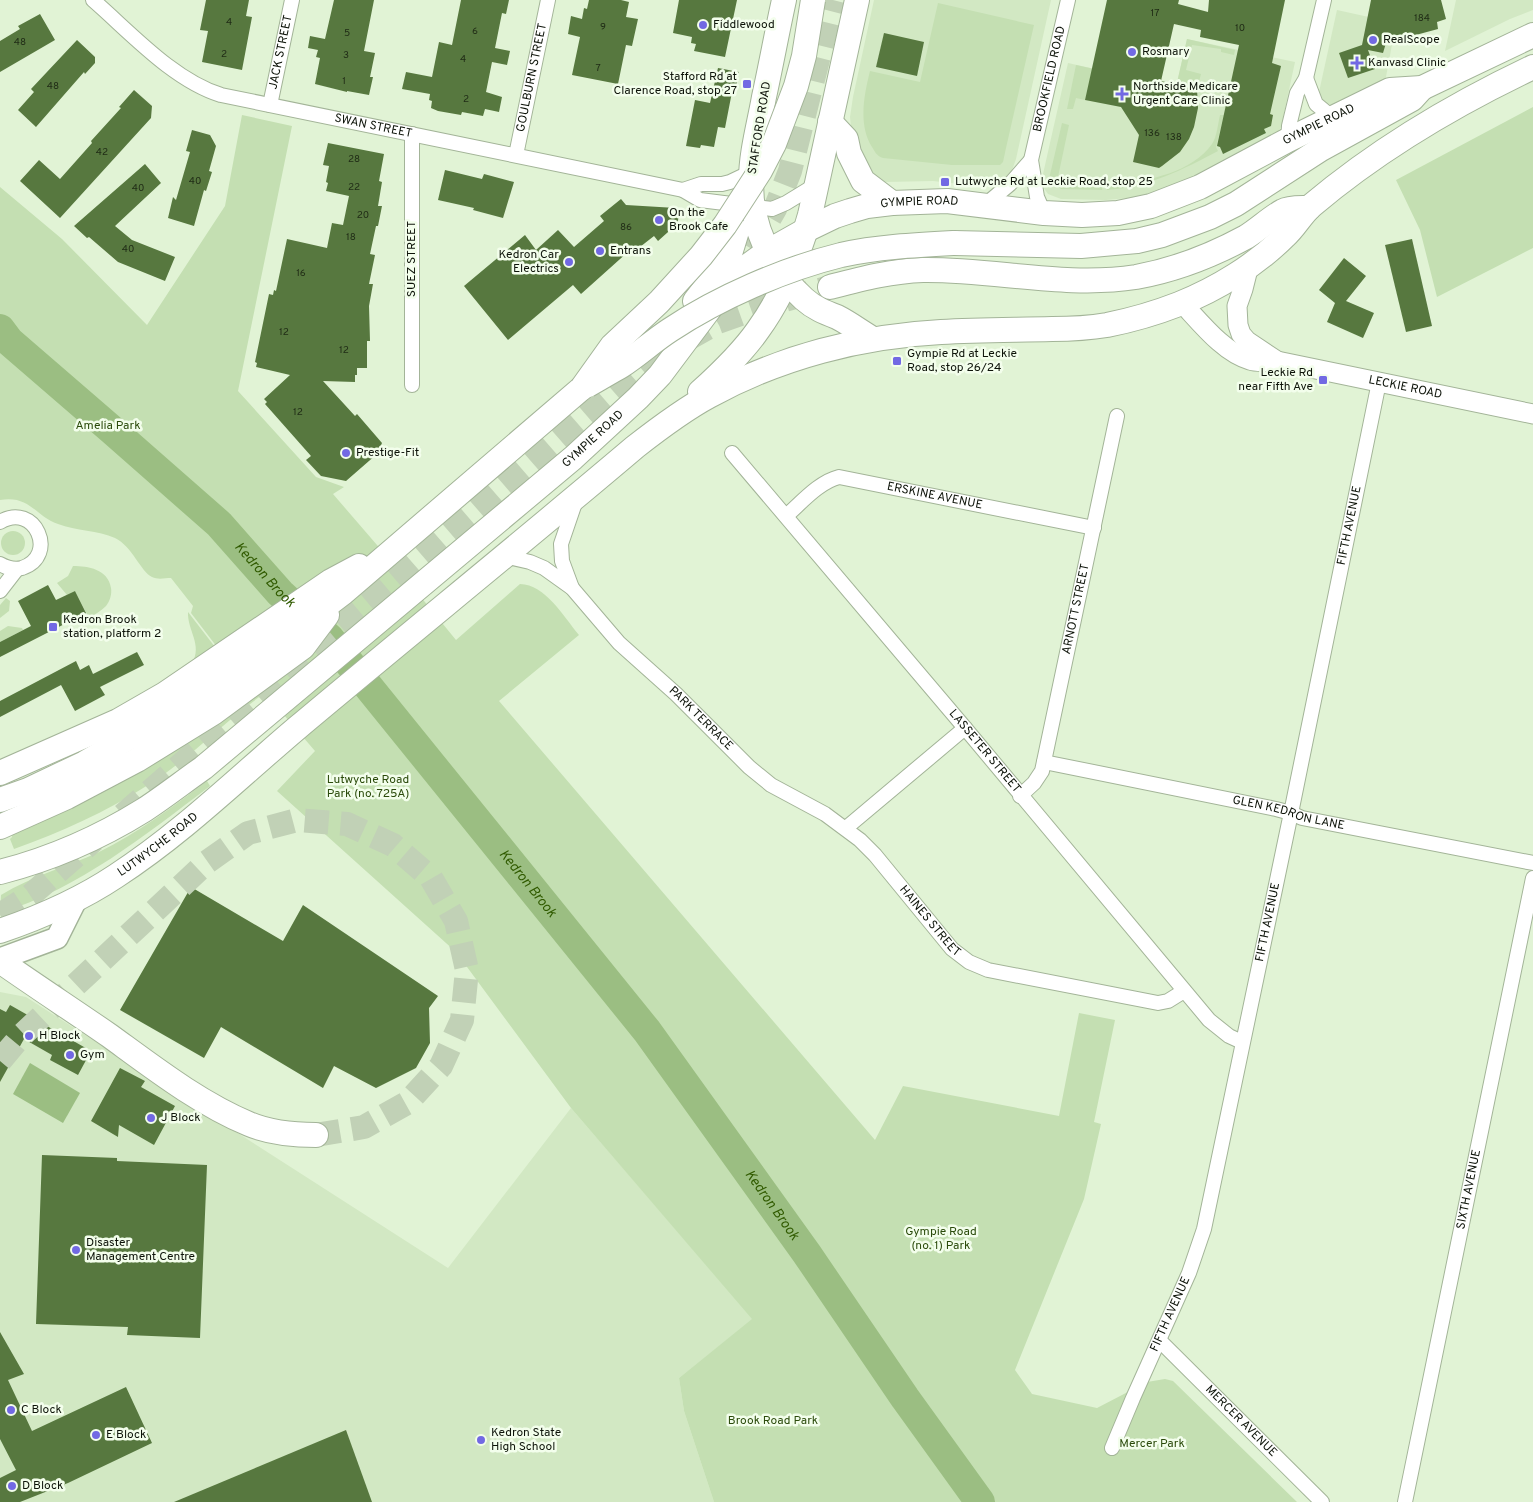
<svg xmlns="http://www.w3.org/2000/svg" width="1533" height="1502" font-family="Overpass,sans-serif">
<rect width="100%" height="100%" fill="#e1f3d5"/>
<g fill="#d2e8c3">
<polygon points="874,0 1051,0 1016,159 1011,173 1005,178 988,185 977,186 933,181 885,182 880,181 870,175 852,136 850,117 853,97"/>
<polygon points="1456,0 1533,0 1533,10 1510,19 1445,51"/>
<polygon points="1337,10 1396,23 1385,82 1333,106 1323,101 1319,92"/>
<polygon points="1187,39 1295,62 1281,127 1277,134 1204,174 1161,191 1128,198 1106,200 1061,199 1048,194 1043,187 1043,174 1068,63 1176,87"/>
<polygon points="0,992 26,997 448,1268 571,1108 753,1319 679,1378 684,1411 714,1502 0,1502"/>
</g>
<g fill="#c4dfb2">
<path d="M 938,3 L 1034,25 L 1006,148 L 1003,162 L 1000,165 L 952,165 L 883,158 C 877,156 875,152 872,147 C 858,125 864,95 870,71 L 920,82 Z"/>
<polygon points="1187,39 1235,50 1234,55 1221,52 1221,49 1192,45 1186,70 1201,74 1197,89 1181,86 1179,93 1172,91 1171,94 1091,76 1085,100 1076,98 1073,109 1067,109 1076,65 1176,87"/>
<polygon points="1533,107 1533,248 1437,297 1420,230 1396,180"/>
<path d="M 242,115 L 292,126 L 238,391 L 316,477 L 344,487 L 333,494 L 402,574 L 456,640 L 520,584 C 545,584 564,617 579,635 L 499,701 L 875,1140 L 903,1086 L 1059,1116 L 1079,1013 L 1115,1020 L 1094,1122 L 1101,1124 L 1084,1199 L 1015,1370 L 1032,1394 L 1097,1408 L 1147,1382 L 1165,1379 L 1173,1381 L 1297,1502 L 714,1502 L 684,1411 L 679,1378 L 752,1319 L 571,1108 L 456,952 L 277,791 L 315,751 L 265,693 C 224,721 190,759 148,785 C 106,812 61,832 14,849 L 10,839 L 12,837 L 13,828 L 217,647 L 191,613 L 193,606 L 171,578 C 165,578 158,580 152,577 C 141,572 132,546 115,538 C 98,530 76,531 58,524 C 35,516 30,495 0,500 L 0,187 L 62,239 L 147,325 L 225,206 Z"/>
<path d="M 1220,115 L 1224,115 L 1216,147 L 1218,151 C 1182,170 1149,187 1107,190 L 1107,182 C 1141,184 1191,174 1212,144 C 1217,137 1218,123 1220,115 Z"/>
<polygon points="1062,123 1069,125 1058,177 1103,182 1102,190 1061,189 1049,179"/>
<circle cx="13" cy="543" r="12"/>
<path d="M 73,566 C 88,566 108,569 111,588 C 112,594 110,601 106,606 C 101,611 95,614 89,618 L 75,591 L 67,595 L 57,583 L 68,576 Z"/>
<polygon points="6,598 10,601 9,611 0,618 0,605"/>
<path d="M 188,612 L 215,647 L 192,663 C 203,645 187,630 188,612 Z"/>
<polygon points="8,626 22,628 23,630 0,642 0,631"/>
<path d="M 207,781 L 210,786 C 144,836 80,888 0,913 L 1,895 C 32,876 66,867 99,852 C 138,833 172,807 207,781 Z"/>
</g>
<polygon fill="#9bbe82" points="30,1063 80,1093 63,1123 13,1094"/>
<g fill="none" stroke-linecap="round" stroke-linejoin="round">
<path stroke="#9bbe82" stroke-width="30" id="s1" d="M 0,329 L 9,341 L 112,430 L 219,524 L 280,593 L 329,638 L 647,1031 L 807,1254 L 905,1398 L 980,1502"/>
</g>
<g fill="#57783f">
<polygon points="206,0 249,0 246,16 252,17 242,70 202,62 208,31 200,30"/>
<polygon points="334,0 374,0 364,51 375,53 370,77 373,77 369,95 347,91 347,92 315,84 320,58 316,57 318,50 308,48 310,36 325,39"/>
<polygon points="461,0 509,0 506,14 502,13 495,48 510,51 507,65 492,62 486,92 502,97 499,112 485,109 483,116 462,112 461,115 438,111 431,108 432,101 429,100 430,94 402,89 406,72 432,77 439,42 452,45"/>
<polygon points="589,0 621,0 629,2 626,17 638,19 632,46 626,45 618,84 572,75 580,37 568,34 571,16 582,19 584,8 587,9"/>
<polygon points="679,0 737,0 725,57 694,51 696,44 691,43 692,37 673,33"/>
<polygon points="1107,0 1179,0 1178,4 1208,12 1209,0 1285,0 1272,63 1281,66 1270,114 1273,115 1271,126 1264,129 1266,133 1223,154 1220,147 1217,146 1239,45 1200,37 1201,30 1174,24 1161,81 1197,89 1198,108 1194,127 1189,139 1180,152 1162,166 1159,168 1133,162 1139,135 1121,107 1085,100"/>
<polygon points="1371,0 1441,0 1446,19 1437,22 1438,29 1386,43 1383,53 1368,50 1375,69 1348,78 1339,53 1362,45"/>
<polygon points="40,14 55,40 0,72 0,41 20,29 18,26"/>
<polygon points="884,33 924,42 917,76 876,67"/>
<polygon points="77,40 95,57 95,63 85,74 84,72 36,127 18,110 34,92 31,89"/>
<polygon points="718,68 739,72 735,93 732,92 725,128 718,127 714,147 701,145 700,148 686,146 695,100 710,103"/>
<polygon points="134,90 152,106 151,118 60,218 20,181 39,160 60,179 92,143 91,141 121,108 119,107"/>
<polygon points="192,130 210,135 216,146 209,171 212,172 206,191 204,190 194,226 168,218 173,197 176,200 190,152 186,151"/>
<polygon points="328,143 384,154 379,181 382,182 378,206 382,206 378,226 376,226 370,254 375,255 369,284 373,284 369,306 370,341 367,341 367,368 357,368 357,375 355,375 355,382 323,381 355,416 357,414 382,443 377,454 346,481 321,476 306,460 311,456 265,404 267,402 264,399 290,375 256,367 257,363 255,362 269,294 273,295 274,290 276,291 287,239 327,248 332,223 343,225 349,196 326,191 328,183 326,182 329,166 323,165"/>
<polygon points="145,164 161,183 115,226 132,240 175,257 165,281 118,262 89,237 87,238 74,226"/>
<polygon points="445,170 482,179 484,174 514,182 503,218 473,210 474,208 438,200"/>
<polygon points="621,199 626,205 676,208 679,216 677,224 658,241 654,236 631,254 629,251 581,294 573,285 508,340 464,286 525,235 536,250 558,230 574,247 604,221 600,216"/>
<polygon points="1412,239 1432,326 1406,332 1385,245"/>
<polygon points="1344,258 1366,276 1346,301 1374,313 1363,338 1327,322 1335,303 1319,290"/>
<polygon points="48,585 56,600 75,591 86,613 0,657 0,642 31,626 18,601"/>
<polygon points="137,652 144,665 100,687 105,695 75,711 61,685 0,717 0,701 76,661 80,670 89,665 93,674"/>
<polygon points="191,887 283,941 303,905 438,996 429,1008 430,1043 416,1068 376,1088 334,1066 323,1088 221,1027 204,1058 120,1010"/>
<polygon points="10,1005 91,1051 78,1075 50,1060 52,1055 24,1039 0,1082 0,1009 6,1012"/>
<polygon points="120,1068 145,1081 141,1087 175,1106 154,1145 119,1125 118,1137 91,1121"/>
<polygon points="42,1155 117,1158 117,1161 207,1165 200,1338 127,1335 128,1327 36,1324"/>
<polygon points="0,1332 24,1374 8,1380 32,1431 126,1387 152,1443 68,1483 20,1502 0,1502 0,1478 16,1470 0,1439"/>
<polygon points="346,1430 372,1502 174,1502"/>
</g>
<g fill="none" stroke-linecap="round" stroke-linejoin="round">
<g stroke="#c1d1b6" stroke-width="24" stroke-dasharray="24 12" stroke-linecap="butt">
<polyline points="752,249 775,209 790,171 833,0"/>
<polyline points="686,340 718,322 757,308 830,287"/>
<polyline points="123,815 264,692 402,575 644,365 670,340"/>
<polyline points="0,915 31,895 94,840"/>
<polyline points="0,1061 21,1036 207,862 248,833 297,820 347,824 393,845 431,878 456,921 467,970 462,1020 441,1066 407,1103 364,1127 316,1135"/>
</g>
<defs>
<g id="street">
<path id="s2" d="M 93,0 C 131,33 173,80 221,95 L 683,190 L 700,200 L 772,209 L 786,203 L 817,184"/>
<polyline points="1306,78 1316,104 1333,118"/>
<path id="s3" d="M 270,105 L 292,0"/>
<polyline points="412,134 412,385"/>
<polyline points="1288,140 1289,126 1297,93 1306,78 1324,0"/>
<path id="s4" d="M 516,155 L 548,0"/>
<polyline points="683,190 701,184 722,184 730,182 751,172"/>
<polyline points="985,205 1010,184 1031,160"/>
<path id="s5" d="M 1044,213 L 1037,197 L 1031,160 L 1068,0"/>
<path id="s6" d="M 732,453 L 965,728 L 1209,1020 L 1229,1036 L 1242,1042"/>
<path id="s7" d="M 786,516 C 802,502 819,482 839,477 L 1094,528"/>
<path d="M 0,522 C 35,501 59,556 22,568 C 14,570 7,568 0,564"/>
<path id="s8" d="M 504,556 L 530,562 L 544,568 L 572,588 L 619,643 L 676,694 L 749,767 L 771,785 L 825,814 L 860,840 L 875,855 L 952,949 L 969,962 L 988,970 L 1158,1003 L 1168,1001 L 1184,991"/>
<polyline points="572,588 562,561 561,544 576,500"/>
<polyline points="0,591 17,569"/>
<path id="s9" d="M 1044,762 L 1276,809 L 1291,813 L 1302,818 L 1533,863"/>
<path id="s10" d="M 1020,796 L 1034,783 L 1042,771 L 1117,416"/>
<polyline points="846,828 965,728"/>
<path id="s11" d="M 1160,1341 L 1322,1502"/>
<path id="s12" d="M 1112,1448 L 1133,1398 L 1189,1273 L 1204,1229 L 1291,813 L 1379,382"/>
<path id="s13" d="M 1405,1502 L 1533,878"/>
</g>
<g id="secondary">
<polyline points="1249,265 1243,289 1237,306 1238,325 1241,334 1247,341 1277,361"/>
<path id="s14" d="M 1182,303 C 1200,322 1224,353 1250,360 C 1258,363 1268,361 1277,361 L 1533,414"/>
</g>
<polyline id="primary" points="0,959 57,938 76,900"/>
<g id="highway">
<path d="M 784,0 C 777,32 771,65 764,97 C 759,125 751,153 751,180 C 750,225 771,269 804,299 C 814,308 824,312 837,317 C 849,323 861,332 873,339"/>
<polyline points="830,122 846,139 849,153 863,181 892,203"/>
<polyline points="954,243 1081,246 1137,241 1162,235 1210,217 1236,204 1321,149 1412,99 1422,88"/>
<path d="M 830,287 C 861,279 891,271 923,270 C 994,269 1065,288 1136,277 C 1175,270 1211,256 1246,237 C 1259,229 1270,218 1283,211 C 1290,207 1302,208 1309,208"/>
<polyline points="695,301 729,257 737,231"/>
<path d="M 700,392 C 721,373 742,353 758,330 C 782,297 799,255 810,215 L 857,0"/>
<polyline points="0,773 118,721 165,694 331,581 359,566"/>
<polyline points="0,800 28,790 85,763 161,719 237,670 289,634 343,593 582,388"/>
<polyline points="0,827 67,797 137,760 213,713 303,647 327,615"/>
<path id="s15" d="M 0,872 C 51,859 99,838 144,810 C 164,797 183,782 203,768 L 573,458 L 638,398 L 660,375 L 723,291 L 738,273 L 767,252 L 806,230 L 835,216 L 850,211 L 867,206 L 892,203 L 947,201 L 1044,213 L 1082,215 L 1118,213 L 1151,206 L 1200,187 L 1288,140 L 1390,90 L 1422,88 L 1533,35"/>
<path id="s16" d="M 0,931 C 41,917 80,900 116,876 C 182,833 238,778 297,728 C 409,634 523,542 635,447 C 658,429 683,410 709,396 C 780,357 861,336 941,332 C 978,330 1015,330 1052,329 C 1070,329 1089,328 1107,325 C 1132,320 1156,313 1179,304 C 1217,289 1256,265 1285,236 C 1295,227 1301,215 1311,206 C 1376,151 1457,103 1533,67"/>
<path d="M 0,961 C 37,987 74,1011 110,1036 C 154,1068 199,1103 249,1124 C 270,1133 293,1135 316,1135"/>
</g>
</defs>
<use href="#street" stroke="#a3b498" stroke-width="16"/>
<use href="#secondary" stroke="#a3b498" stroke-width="21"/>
<use href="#primary" stroke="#a3b498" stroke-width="24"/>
<use href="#highway" stroke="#a3b498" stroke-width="26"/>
<use href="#street" stroke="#fff" stroke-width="14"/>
<use href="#secondary" stroke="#fff" stroke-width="19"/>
<use href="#primary" stroke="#fff" stroke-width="21"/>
<use href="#highway" stroke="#fff" stroke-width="24"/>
<defs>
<g id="highway-bridge">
<path d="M 588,385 C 599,379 610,372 621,366 C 638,355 653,341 670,330 C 718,298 784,269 841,255 C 877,247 916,245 954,243"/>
<polyline points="582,388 612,346 659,302 701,256 725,225 760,171 774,144 796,86 804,56 813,0"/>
</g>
</defs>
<use href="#highway-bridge" stroke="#a3b498" stroke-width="26" stroke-linecap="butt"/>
<use href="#highway-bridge" stroke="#fff" stroke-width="24"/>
</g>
<g fill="#7269e3" stroke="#f3feec" stroke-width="2">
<circle cx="703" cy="25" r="5"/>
<circle cx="1373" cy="40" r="5"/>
<circle cx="1132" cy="52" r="5"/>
<path d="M1354.5 55.5h5v5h5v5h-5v5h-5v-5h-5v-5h5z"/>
<rect x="742" y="79" width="10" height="10" rx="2.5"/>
<path d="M1119.5 86.5h5v5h5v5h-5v5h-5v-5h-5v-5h5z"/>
<rect x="940" y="177" width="10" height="10" rx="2.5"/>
<circle cx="659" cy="220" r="5"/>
<circle cx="600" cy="251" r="5"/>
<circle cx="569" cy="262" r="5"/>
<rect x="892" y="356" width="10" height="10" rx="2.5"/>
<rect x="1318" y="375" width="10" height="10" rx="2.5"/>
<circle cx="346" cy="453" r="5"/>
<rect x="48" y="622" width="10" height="10" rx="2.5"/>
<circle cx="29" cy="1036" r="5"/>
<circle cx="70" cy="1055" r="5"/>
<circle cx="151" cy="1118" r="5"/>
<circle cx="76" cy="1250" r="5"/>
<circle cx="11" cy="1410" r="5"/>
<circle cx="96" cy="1435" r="5"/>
<circle cx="481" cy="1440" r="5"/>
<circle cx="12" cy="1486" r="5"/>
</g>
<g text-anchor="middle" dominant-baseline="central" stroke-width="5" stroke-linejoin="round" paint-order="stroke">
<g font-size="10" fill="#202c16">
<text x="1155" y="13">17</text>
<text x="1422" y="18">184</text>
<text x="229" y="22">4</text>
<text x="603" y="27">9</text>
<text x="1240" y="28">10</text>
<text x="475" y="31">6</text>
<text x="347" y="33">5</text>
<text x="20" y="42">48</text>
<text x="224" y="54">2</text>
<text x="346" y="55">3</text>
<text x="463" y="59">4</text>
<text x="598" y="68">7</text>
<text x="344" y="81">1</text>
<text x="53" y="86">48</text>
<text x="466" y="99">2</text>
<text x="1152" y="133">136</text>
<text x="1174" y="137">138</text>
<text x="102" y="152">42</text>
<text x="354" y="159">28</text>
<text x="195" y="181">40</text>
<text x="354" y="187">22</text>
<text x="138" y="188">40</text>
<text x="363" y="215">20</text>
<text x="626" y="227">86</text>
<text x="351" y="237">18</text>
<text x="128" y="249">40</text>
<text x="301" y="273">16</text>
<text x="284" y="332">12</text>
<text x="344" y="350">12</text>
<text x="298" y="412">12</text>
</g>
<g font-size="12" fill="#0d1309" stroke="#f3feec" text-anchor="start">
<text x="713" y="25">Fiddlewood</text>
<text x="1383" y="40">RealScope</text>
<text x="1142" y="52">Rosmary</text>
<text x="1368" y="63">Kanvasd Clinic</text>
<text x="737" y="77" text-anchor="end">Stafford Rd at<tspan x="737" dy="14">Clarence Road, stop 27</tspan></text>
<text x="1133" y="87">Northside Medicare<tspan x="1133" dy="14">Urgent Care Clinic</tspan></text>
<text x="955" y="182">Lutwyche Rd at Leckie Road, stop 25</text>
<text x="669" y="213">On the<tspan x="669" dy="14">Brook Cafe</tspan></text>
<text x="610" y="251">Entrans</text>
<text x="559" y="255" text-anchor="end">Kedron Car<tspan x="559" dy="14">Electrics</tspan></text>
<text x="907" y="354">Gympie Rd at Leckie<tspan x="907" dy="14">Road, stop 26/24</tspan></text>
<text x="1313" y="373" text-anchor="end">Leckie Rd<tspan x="1313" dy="14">near Fifth Ave</tspan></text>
<text x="356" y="453">Prestige-Fit</text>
<text x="63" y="620">Kedron Brook<tspan x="63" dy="14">station, platform 2</tspan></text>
<text x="39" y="1036">H Block</text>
<text x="80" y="1055">Gym</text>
<text x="161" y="1118">J Block</text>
<text x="86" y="1243">Disaster<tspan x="86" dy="14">Management Centre</tspan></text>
<text x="21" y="1410">C Block</text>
<text x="491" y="1433">Kedron State<tspan x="491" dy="14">High School</tspan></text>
<text x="106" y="1435">E Block</text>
<text x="22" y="1486">D Block</text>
</g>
<g font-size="12" fill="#0d1309" stroke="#f3feec">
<text stroke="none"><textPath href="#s3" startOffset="54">JACK STREET</textPath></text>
<text stroke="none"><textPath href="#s4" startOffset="79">GOULBURN STREET</textPath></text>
<text stroke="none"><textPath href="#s5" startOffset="138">BROOKFIELD ROAD</textPath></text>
<text stroke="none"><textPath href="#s15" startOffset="1580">GYMPIE ROAD</textPath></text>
<text stroke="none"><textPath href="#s2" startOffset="316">SWAN STREET</textPath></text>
<text transform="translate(760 128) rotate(-81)">STAFFORD ROAD</text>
<text stroke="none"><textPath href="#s15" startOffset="1160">GYMPIE ROAD</textPath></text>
<text transform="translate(412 259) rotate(-90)">SUEZ STREET</text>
<text stroke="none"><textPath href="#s14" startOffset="248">LECKIE ROAD</textPath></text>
<text stroke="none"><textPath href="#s15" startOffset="740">GYMPIE ROAD</textPath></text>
<text stroke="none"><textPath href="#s7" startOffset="164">ERSKINE AVENUE</textPath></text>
<text stroke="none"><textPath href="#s12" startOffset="956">FIFTH AVENUE</textPath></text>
<text stroke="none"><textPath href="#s10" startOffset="199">ARNOTT STREET</textPath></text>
<text stroke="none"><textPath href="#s8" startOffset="260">PARK TERRACE</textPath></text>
<text stroke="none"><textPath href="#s6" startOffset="391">LASSETER STREET</textPath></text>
<text stroke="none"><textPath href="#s9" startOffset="250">GLEN KEDRON LANE</textPath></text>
<text stroke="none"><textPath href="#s16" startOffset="181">LUTWYCHE ROAD</textPath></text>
<text stroke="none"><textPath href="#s8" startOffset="569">HAINES STREET</textPath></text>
<text stroke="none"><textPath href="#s12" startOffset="551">FIFTH AVENUE</textPath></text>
<text stroke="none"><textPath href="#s13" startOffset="319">SIXTH AVENUE</textPath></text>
<text stroke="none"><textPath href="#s12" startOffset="146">FIFTH AVENUE</textPath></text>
<text stroke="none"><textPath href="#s11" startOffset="114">MERCER AVENUE</textPath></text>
</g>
<g font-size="12" fill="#2b4b0b" stroke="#f3feec">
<text x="108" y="426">Amelia Park</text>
<text x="368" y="780">Lutwyche Road<tspan x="368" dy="14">Park (no. 725A)</tspan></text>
<text x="941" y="1232">Gympie Road<tspan x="941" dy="14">(no. 1) Park</tspan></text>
<text x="773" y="1421">Brook Road Park</text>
<text x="1152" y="1444">Mercer Park</text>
</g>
<g font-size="14" font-style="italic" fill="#315b00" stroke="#f3feec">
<text stroke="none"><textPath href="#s1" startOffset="362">Kedron Brook</textPath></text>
<text stroke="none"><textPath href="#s1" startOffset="768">Kedron Brook</textPath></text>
<text stroke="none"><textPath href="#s1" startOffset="1172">Kedron Brook</textPath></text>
</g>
</g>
</svg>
